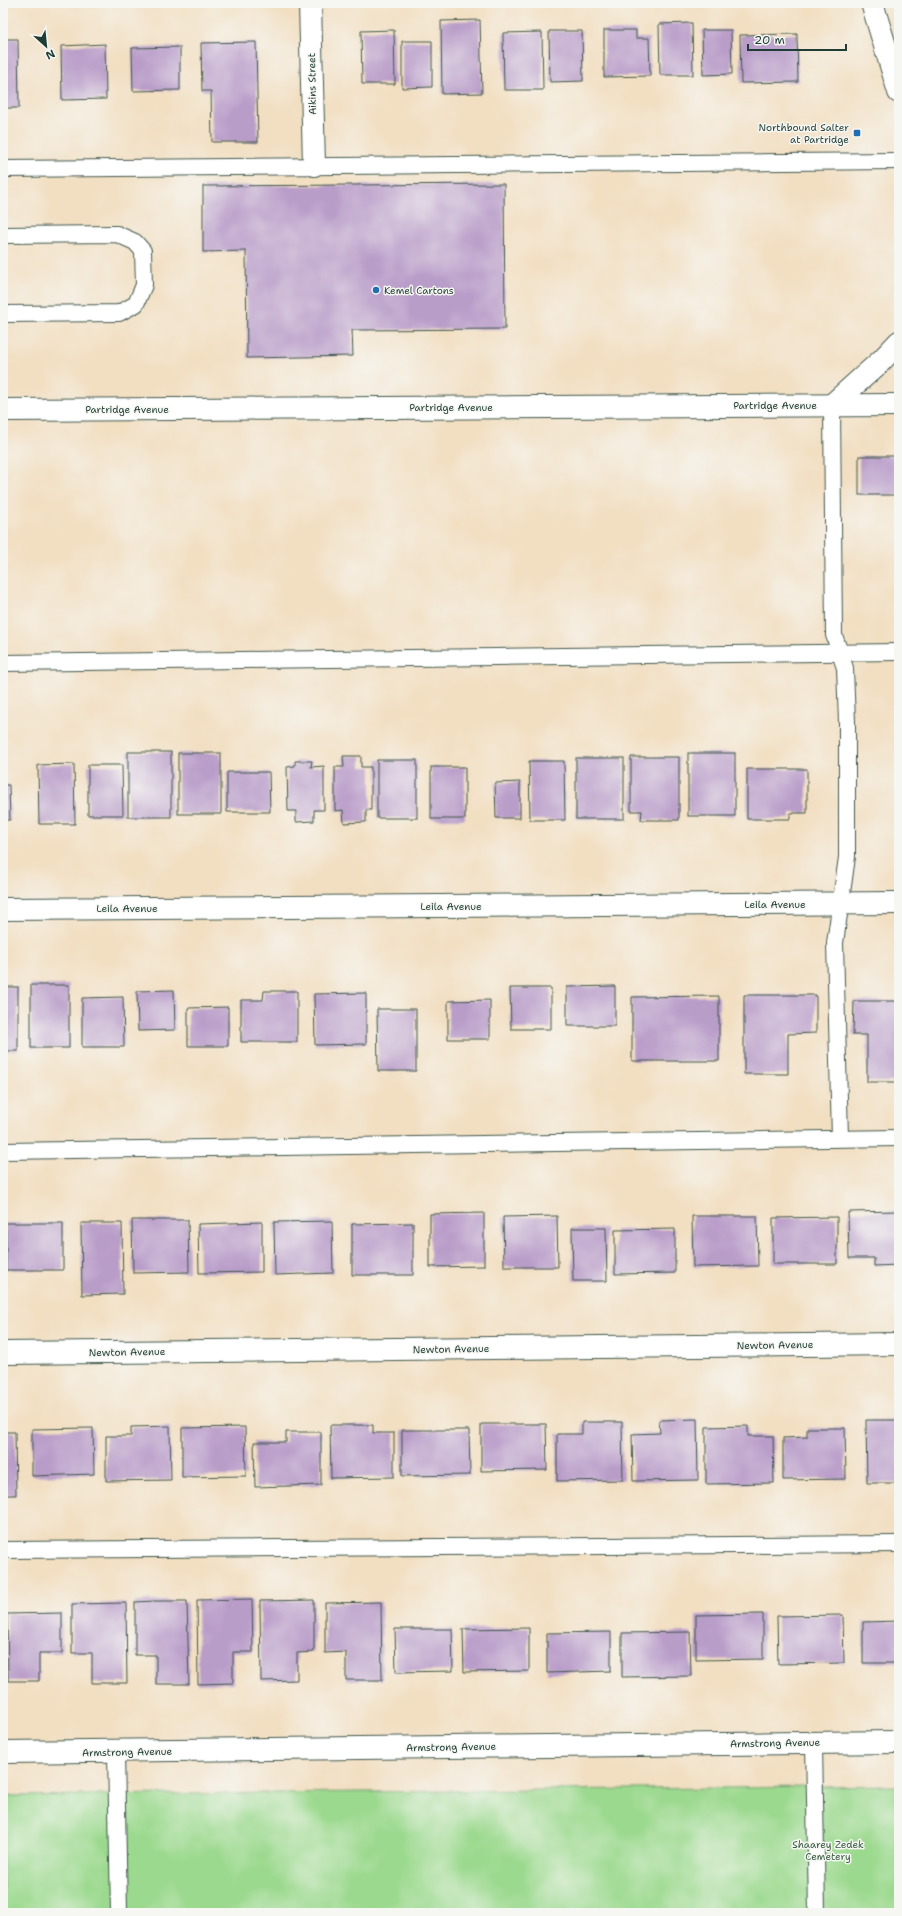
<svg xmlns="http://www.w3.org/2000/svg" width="902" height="1916" font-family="'Shantell Sans',sans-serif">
<rect width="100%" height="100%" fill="#f6f6f2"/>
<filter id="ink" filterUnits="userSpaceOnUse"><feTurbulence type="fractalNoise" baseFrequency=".025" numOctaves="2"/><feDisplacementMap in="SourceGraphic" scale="8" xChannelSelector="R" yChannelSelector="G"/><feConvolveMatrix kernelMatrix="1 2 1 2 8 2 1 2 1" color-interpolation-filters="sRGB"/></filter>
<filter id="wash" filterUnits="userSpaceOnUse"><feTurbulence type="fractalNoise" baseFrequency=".012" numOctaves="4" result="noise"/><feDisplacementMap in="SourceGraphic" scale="16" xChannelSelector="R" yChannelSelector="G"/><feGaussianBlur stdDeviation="0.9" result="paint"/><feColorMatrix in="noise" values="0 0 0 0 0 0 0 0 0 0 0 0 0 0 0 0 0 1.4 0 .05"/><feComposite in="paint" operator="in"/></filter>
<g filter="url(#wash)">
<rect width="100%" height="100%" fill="#f2dfc2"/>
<polygon fill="#9bd98e" stroke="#5d8b61" points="899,1786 899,1913 3,1913 3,1796"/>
<g id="blocks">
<g fill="#b99dc9">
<polygon points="480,20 482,93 442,94 441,21"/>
<polygon points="692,23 693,75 660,75 659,24"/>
<polygon points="394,30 395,84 362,84 361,31"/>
<polygon points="604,30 636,30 636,38 649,38 650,76 604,77"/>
<polygon points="702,30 731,30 732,74 703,75"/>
<polygon points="549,31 582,31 583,81 550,82"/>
<polygon points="542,32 543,90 504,90 503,33"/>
<polygon points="797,34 798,82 741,83 740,35"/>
<polygon points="3,39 18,39 19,108 3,108"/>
<polygon points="402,41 432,41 432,87 402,88"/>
<polygon points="256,42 258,142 212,142 211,91 202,91 201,43"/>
<polygon points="105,44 106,99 62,100 61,46"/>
<polygon points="180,47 180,90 133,91 132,48"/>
<polygon points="504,184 505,329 352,330 353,356 247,358 246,251 203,252 203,186"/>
<rect x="859" y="456" width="40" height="39"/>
<rect x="128" y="752" width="43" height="65"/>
<rect x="178" y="753" width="43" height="61"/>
<rect x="688" y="753" width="47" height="63"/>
<polygon points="343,756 361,756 361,767 371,767 371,810 366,810 366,822 344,823 343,810 335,811 335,767 344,767"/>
<polygon points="631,757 679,757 679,820 641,820 642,811 631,811"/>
<rect x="576" y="758" width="48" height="61"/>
<rect x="377" y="760" width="40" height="58"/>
<polygon points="295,761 312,761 311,767 324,766 324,810 314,810 314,821 296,822 296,811 288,811 287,767 295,766"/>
<polygon points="529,761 564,761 565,820 530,820"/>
<polygon points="74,764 75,824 39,824 38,765"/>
<polygon points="88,765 122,765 123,815 88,815"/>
<rect x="431" y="767" width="34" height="52"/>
<polygon points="747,769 807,769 807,813 790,813 790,819 747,819"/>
<polygon points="227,772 269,772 270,812 227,812"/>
<polygon points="520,782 520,818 496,818 495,783"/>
<polygon points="3,785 9,785 10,820 3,820"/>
<rect x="31" y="985" width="38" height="63"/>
<polygon points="615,986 615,1026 567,1026 567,987"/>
<rect x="3" y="987" width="15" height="64"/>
<polygon points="510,988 551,988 551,1029 511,1029"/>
<polygon points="174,990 175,1030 138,1031 137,991"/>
<polygon points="264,991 297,991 297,1042 241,1042 241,1000 263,1000"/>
<polygon points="366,993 366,1044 315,1045 314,994"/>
<polygon points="744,995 816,995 816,1033 788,1034 788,1074 744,1074"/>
<polygon points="719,996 719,1061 632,1061 632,997"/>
<polygon points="123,997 124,1047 82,1047 82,998"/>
<polygon points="490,1000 490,1039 448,1039 448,1001"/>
<polygon points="854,1001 899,1001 899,1082 867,1082 867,1035 853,1035"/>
<polygon points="228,1007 228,1046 188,1046 188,1008"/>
<polygon points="377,1009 416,1009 416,1071 378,1071"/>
<polygon points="899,1211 899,1265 874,1266 874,1258 849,1258 848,1212"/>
<polygon points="484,1213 484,1266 430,1267 430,1214"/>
<polygon points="557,1216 558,1267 504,1267 503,1217"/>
<polygon points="692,1216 757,1216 758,1266 693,1267"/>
<polygon points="837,1217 837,1264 773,1264 773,1218"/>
<polygon points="132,1220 188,1220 189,1272 133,1273"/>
<polygon points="332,1221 333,1273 275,1275 274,1222"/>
<polygon points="262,1222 262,1272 199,1273 198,1224"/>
<rect x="6" y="1223" width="57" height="47"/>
<polygon points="81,1223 122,1223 123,1294 82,1295"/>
<polygon points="413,1223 413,1275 352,1275 352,1224"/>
<polygon points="572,1228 606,1228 607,1281 573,1281"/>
<polygon points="675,1229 675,1273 615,1274 615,1230"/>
<polygon points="697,1419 698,1480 633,1481 632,1434 660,1433 659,1420"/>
<polygon points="866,1420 899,1420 899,1483 867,1483"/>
<polygon points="582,1422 622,1422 623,1480 557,1481 557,1434 582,1434"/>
<polygon points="481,1424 546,1424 547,1470 481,1471"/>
<polygon points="330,1425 373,1425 373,1433 394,1433 394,1477 331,1478"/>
<polygon points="170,1426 171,1480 106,1481 106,1436 131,1436 131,1427"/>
<polygon points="748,1426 748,1436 773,1436 774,1483 706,1484 706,1427"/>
<polygon points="245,1427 246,1476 182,1477 182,1428"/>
<polygon points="93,1428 94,1474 32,1476 32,1429"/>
<polygon points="807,1428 845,1428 846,1479 783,1480 783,1438 807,1437"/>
<polygon points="402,1430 469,1430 470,1475 402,1476"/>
<polygon points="3,1432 15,1432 16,1495 3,1495"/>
<polygon points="286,1432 321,1432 321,1485 255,1487 254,1442 286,1442"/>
<polygon points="252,1599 253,1652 233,1652 233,1683 198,1684 197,1600"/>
<polygon points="314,1600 314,1652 297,1653 297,1680 261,1681 260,1601"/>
<polygon points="155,1601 187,1601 189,1684 156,1684 156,1655 135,1655 135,1602"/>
<polygon points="381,1602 382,1680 346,1680 346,1652 325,1653 325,1603"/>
<polygon points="126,1603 127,1683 92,1683 92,1653 72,1653 72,1604"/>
<polygon points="62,1613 62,1653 39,1653 39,1681 8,1681 7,1614"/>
<polygon points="763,1614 763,1659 696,1660 696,1615"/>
<polygon points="843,1615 844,1663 778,1664 777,1616"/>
<polygon points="899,1621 899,1663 863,1663 863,1622"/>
<polygon points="529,1628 529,1671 464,1672 463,1629"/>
<polygon points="395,1629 452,1629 453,1671 396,1672"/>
<polygon points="611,1632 611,1671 547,1673 547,1633"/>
<polygon points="690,1632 691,1676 622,1677 622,1633"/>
</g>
</g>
</g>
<g filter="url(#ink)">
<use href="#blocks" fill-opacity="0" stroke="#3f5549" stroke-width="1"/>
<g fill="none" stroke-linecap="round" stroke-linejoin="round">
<defs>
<g id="lane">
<polyline points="3,169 899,161"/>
<polyline points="3,235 117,234 135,242 143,251 144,285 136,304 119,313 3,314"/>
<polyline points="832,405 834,635 845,668 847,722 847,857 835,943 840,1138"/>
<polyline points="3,663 899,652"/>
<polyline points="3,1151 899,1138"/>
<polyline points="3,1550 899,1544"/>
<polyline points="814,1743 817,1913"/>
<polyline points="116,1752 119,1913"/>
</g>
<g id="street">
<polyline points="310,3 314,165"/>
<polyline points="3,1353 899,1344"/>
<polyline points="3,1752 899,1742"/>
</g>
<g id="secondary">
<polyline points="872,3 899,92"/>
<polyline points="832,405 881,361 899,342"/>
<polyline points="3,410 899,405"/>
<polyline points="3,909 899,903"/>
</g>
</defs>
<use href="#lane" stroke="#3f5549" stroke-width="18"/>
<use href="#street" stroke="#3f5549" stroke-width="24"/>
<use href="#secondary" stroke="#3f5549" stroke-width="24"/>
<use href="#lane" stroke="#fff" stroke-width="16"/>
<use href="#street" stroke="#fff" stroke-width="22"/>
<use href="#secondary" stroke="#fff" stroke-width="22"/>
</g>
</g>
<g fill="#1f6fb2" stroke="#f6f6f2" stroke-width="1.5">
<rect x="853" y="129" width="8" height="8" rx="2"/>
<circle cx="376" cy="290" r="4"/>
</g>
<g text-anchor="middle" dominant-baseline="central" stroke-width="3" stroke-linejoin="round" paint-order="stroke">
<g font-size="10" fill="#1f3d34" stroke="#f6f6f2">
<text transform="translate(312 84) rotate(-91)">Aikins Street</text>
<text x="775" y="405">Partridge Avenue</text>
<text x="451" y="407">Partridge Avenue</text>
<text x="127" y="409">Partridge Avenue</text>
<text x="775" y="904">Leila Avenue</text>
<text x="451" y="906">Leila Avenue</text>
<text x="127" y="908">Leila Avenue</text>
<text transform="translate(775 1345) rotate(-1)">Newton Avenue</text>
<text transform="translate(451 1349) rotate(-1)">Newton Avenue</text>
<text transform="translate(127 1352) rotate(-1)">Newton Avenue</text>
<text transform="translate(775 1743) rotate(-1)">Armstrong Avenue</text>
<text transform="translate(451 1747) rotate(-1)">Armstrong Avenue</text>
<text transform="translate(127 1752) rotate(-1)">Armstrong Avenue</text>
</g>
<g font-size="10" fill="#1f3d34" stroke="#f6f6f2" text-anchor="end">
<text x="849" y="127">Northbound Salter<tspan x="849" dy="12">at Partridge</tspan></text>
<text x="384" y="290" text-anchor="start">Kemel Cartons</text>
</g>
<g font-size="10" fill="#385c46" stroke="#f6f6f2">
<text x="828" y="1844">Shaarey Zedek<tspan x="828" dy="12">Cemetery</tspan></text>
</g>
</g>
<rect width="902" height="1916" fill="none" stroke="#f6f6f2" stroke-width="16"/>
<g transform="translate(46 46) rotate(153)" stroke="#f6f6f2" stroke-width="3" paint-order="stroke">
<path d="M0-3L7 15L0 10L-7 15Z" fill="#1f3d34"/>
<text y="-6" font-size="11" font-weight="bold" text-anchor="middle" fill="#1f3d34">N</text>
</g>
<path d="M748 44v6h98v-6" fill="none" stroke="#1f3d34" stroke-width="2"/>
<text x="754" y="44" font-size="12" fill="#1f3d34" stroke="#f6f6f2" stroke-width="3" paint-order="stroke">20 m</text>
</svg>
